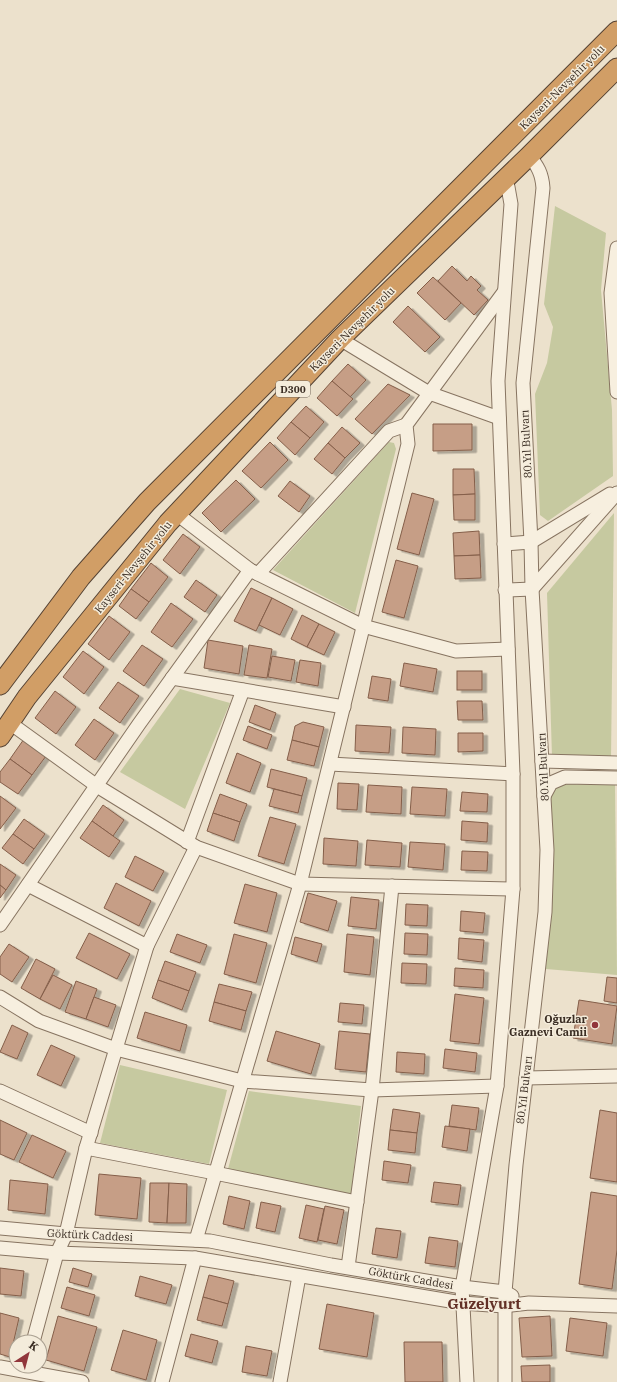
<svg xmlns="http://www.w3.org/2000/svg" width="617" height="1382" font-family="'IBM Plex Serif',serif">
<defs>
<filter id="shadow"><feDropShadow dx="4.5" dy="2.5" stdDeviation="0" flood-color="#0004"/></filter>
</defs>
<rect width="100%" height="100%" fill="#ece1cc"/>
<g fill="#c6c9a0">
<polygon points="555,206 606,233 601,290 612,410 613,476 548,521 540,515 535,394 547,363 553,327 544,304"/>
<polygon points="389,442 394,443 396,449 355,613 273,570"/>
<polygon points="614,513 611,758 552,757 547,593"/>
<polygon points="180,689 230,703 185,809 120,772"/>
<polygon points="562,784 615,785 617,975 546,969 551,790"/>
<polygon points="120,1065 227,1090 209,1164 100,1143"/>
<polygon points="249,1091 361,1106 351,1194 228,1169"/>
</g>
<g fill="#c69e86" stroke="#845e49" filter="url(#shadow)">
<polygon points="452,266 467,281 471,276 481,286 477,290 488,300 474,315 438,281"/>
<polygon points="433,277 461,303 445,320 417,293"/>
<polygon points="408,306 440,337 425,352 393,322"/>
<polygon points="348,364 366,380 350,397 332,381"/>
<polygon points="332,381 353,399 337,416 317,398"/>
<polygon points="388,384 410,395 372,434 355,419"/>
<polygon points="306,406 324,422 310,438 291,422"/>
<polygon points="291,422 310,438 295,455 277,438"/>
<polygon points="433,424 472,424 472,450 433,451"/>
<polygon points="342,427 360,443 345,458 328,443"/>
<polygon points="270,442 288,460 261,488 242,471"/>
<polygon points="328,443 345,458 332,474 314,459"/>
<polygon points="453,469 474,469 475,494 453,495"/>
<polygon points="236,480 255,499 221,532 202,513"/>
<polygon points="290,481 310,496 299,512 278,496"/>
<polygon points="412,493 434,499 419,555 397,549"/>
<polygon points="475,494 475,520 454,520 453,495"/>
<polygon points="479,531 480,555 454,556 453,533"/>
<polygon points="183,534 200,547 180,574 163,560"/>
<polygon points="480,555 481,578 455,579 454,556"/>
<polygon points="396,560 418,566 404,618 382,612"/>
<polygon points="151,563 168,577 149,602 131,589"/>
<polygon points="196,580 217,595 205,612 184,597"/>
<polygon points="251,588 272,598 256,631 234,621"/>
<polygon points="131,589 149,602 136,619 119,606"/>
<polygon points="272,598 293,609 280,635 259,625"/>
<polygon points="171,603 193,619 172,647 151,632"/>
<polygon points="302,615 319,624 307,647 291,639"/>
<polygon points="109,616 130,632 109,660 88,644"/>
<polygon points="319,624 335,632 324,655 307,647"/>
<polygon points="208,640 243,646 239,674 204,668"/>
<polygon points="142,645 163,659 144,686 123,671"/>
<polygon points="249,645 272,649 267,678 244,675"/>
<polygon points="83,651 104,667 84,694 63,677"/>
<polygon points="272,656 295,660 291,681 268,677"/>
<polygon points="300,660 321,663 318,686 296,682"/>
<polygon points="404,663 437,669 433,692 400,686"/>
<rect x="457" y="671" width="25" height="19"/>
<polygon points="372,676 391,679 388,701 368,698"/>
<polygon points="118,682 139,696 120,723 99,708"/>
<polygon points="55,691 76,707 56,734 35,718"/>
<polygon points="457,701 482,701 483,720 458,720"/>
<polygon points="255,705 276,713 270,730 249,722"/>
<polygon points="94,719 114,733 95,760 75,745"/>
<polygon points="303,722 324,727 319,747 292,740 295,726"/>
<polygon points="356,725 391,727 389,753 355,751"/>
<polygon points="248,726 272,735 267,749 243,740"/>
<polygon points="403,727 436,729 435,755 402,753"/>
<polygon points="458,733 483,733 483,751 458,752"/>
<polygon points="24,739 46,756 32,775 10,759"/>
<polygon points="292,740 319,747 314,766 287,760"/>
<polygon points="237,753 261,763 250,792 226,783"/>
<polygon points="10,759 32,775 18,794 0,782 0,772"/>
<polygon points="271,769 307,778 302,796 267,787"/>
<polygon points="338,783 359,784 357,810 337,809"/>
<polygon points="368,785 402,787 401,814 366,812"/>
<polygon points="412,787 447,789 445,816 410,814"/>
<polygon points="274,789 302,796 298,813 269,806"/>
<polygon points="462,792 488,794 487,812 460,811"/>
<polygon points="220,794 247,804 240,822 213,813"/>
<polygon points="0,796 16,808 0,829"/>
<polygon points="103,805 124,820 113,836 92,821"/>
<polygon points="213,813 240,822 234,841 207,831"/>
<polygon points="270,817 296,824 284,864 258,856"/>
<polygon points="24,819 45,834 34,849 13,834"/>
<polygon points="92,821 120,841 109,857 80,838"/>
<polygon points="462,821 488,823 487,842 461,840"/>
<polygon points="13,834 34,849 23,864 2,848"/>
<polygon points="324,838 358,841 356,866 323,864"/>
<polygon points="367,840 402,843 400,867 365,865"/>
<polygon points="410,842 445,844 443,870 408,867"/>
<polygon points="462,851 488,852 487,871 461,870"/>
<polygon points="135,856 164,871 153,891 125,877"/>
<polygon points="0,864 16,875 6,890 0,885"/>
<polygon points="116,883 151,901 139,926 104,908"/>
<polygon points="245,884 277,893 267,932 234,923"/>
<polygon points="0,885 6,890 0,898"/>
<polygon points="308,893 337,901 328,931 300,922"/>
<polygon points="351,897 379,900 376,929 348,926"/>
<polygon points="406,904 428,905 427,926 405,925"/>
<polygon points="461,911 485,913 483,933 460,931"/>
<polygon points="89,933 130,954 117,979 76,958"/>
<polygon points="405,933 428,934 427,955 404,954"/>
<polygon points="177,934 207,945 200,963 170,952"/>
<polygon points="234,934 267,943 256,983 224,974"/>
<polygon points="347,934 374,937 370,975 344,972"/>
<polygon points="295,937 322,944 317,962 291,954"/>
<polygon points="459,938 484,940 482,962 458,959"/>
<polygon points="9,944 29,957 12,982 0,974 0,957"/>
<polygon points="36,959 55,969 40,999 21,988"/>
<polygon points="165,961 196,972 189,991 158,980"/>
<polygon points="402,963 427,964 426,984 401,983"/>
<polygon points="455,968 484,970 483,988 454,986"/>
<polygon points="53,975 72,985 60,1009 40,999"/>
<polygon points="607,977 617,978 617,1003 604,1001"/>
<polygon points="158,980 189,991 182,1010 152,998"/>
<polygon points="76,981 97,989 86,1019 65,1012"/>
<polygon points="219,984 252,992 246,1011 214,1002"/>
<polygon points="455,994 484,998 479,1044 450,1041"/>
<polygon points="94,997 116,1005 108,1027 86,1019"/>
<polygon points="579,1000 617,1006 612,1044 573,1038"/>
<polygon points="214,1002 246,1011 241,1030 209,1021"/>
<polygon points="340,1003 364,1005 362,1024 338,1022"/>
<polygon points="145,1012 187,1025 180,1051 137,1038"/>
<polygon points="12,1025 28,1033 17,1059 0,1052"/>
<polygon points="276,1031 320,1044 311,1074 267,1061"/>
<polygon points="339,1031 370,1034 366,1072 335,1069"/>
<polygon points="51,1045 75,1056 61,1086 37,1075"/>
<polygon points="445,1049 477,1053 475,1072 443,1068"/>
<polygon points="397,1052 425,1054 424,1074 396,1072"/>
<polygon points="452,1105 479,1108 476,1130 449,1126"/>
<polygon points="393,1109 420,1113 417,1133 390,1130"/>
<polygon points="600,1110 617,1113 617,1182 590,1178"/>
<polygon points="0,1120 27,1133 14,1160 0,1154"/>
<polygon points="445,1126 470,1129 467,1151 442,1147"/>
<polygon points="390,1130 417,1133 415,1153 388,1150"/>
<polygon points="32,1135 66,1151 53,1178 19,1162"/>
<polygon points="384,1161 411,1165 408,1183 382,1180"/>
<polygon points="99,1174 141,1178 137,1219 95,1215"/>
<polygon points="10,1180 48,1184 45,1214 8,1210"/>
<polygon points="434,1182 461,1185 458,1205 431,1202"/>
<polygon points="150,1183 169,1183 167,1223 149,1222"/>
<polygon points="169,1183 187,1184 186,1223 167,1223"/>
<polygon points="591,1192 617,1196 617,1250 612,1289 579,1284"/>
<polygon points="229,1196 250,1201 244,1229 223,1224"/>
<polygon points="261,1202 281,1206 275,1232 256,1228"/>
<polygon points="306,1205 324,1209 317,1242 299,1238"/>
<polygon points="325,1206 344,1210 337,1244 318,1240"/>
<polygon points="376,1228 401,1231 397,1258 372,1254"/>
<polygon points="429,1237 458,1241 455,1267 425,1263"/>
<polygon points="0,1268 24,1271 21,1296 0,1294"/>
<polygon points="73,1268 92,1274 88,1287 69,1282"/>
<polygon points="209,1275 234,1281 228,1304 203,1297"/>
<polygon points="140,1276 172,1285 166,1304 135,1296"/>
<polygon points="67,1287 95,1295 89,1316 61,1308"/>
<polygon points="203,1297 228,1304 222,1326 197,1320"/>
<polygon points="327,1304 374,1313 367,1357 319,1349"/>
<polygon points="0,1313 19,1318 10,1357 0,1354"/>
<polygon points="58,1316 97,1327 84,1371 46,1360"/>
<polygon points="550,1316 552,1356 522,1357 519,1318"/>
<polygon points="570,1318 607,1323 603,1356 566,1351"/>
<polygon points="123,1330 157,1340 146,1380 111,1370"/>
<polygon points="191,1334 218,1341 212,1363 185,1356"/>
<polygon points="404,1342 442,1342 443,1382 405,1382"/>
<polygon points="246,1346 272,1351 267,1376 242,1372"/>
<polygon points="550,1365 550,1382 522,1382 521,1366"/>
</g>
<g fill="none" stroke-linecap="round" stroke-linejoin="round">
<defs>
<g id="minor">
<polyline points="617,248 611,293 617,392"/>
<polyline points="340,339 429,393 499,418"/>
<polyline points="177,514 250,570 363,626 456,651 508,649"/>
<polyline points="504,544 531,542 610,494"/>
<polyline points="258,574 389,431 406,425"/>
<polyline points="505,590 532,589 617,493"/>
<polyline points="172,678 344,707"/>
<polyline points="10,723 97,786 196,847 300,884 513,889"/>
<polyline points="542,761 617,763"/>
<polyline points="330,764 513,774"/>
<polyline points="544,796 551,783 565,777 617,778"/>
<polyline points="187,842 243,690"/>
<polyline points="28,885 147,946"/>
<polyline points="0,925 139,724 250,570"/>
<polyline points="0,997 39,1021 116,1049 242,1081 372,1090 497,1086"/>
<polyline points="526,1078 617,1076"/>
<polyline points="0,1091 91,1133"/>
<polyline points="86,1148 215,1173 357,1202"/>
<polyline points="0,1228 66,1234 210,1241 331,1265 462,1287 505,1292 512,1296"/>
<polyline points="196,1240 300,884 408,444 406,425 504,292"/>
<polyline points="0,1248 57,1253 195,1258 462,1303 504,1306 529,1303 617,1306"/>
<polyline points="348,1267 372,1090 392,886"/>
<polyline points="33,1342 57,1253 66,1234 86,1148 147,946 196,847"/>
<polyline points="0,1367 82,1382"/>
<polyline points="162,1382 195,1258"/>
<polyline points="280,1382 299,1276"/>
<polyline points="467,1382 462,1287 497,1086 513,889 513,774 498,381 511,204 508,187 504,181"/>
<path d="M 505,1382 L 505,1292 L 516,1165 L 545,912 L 547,850 L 532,589 L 531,542 L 523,383 L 543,188 C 542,174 538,166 529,156"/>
</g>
<g id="highway">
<polyline points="0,685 81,577 147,502 617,31"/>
<polyline points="0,737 27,697 168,523 340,339 529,156 617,68"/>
</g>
</defs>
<use href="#minor" stroke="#877461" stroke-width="15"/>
<use href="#highway" stroke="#564334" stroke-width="21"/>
<use href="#minor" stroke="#f7efdf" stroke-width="13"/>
<use href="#highway" stroke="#d19e66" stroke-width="19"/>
</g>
<circle fill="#91363b" stroke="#f4ecdb" stroke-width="1.5" cx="595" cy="1025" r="4"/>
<g text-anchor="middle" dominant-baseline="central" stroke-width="3" stroke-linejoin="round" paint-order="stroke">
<rect fill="#f4ecdb" stroke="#72665a" stroke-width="1" x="276" y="381" width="34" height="16" rx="3"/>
<g font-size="10" font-weight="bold" fill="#3a2d23">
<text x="293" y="389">D300</text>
</g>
<g font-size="11" fill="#3a2d23" stroke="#f4ecdb">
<text transform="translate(562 87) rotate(-45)">Kayseri-Nevşehir yolu</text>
<text transform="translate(352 329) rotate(-45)">Kayseri-Nevşehir yolu</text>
<text transform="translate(526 444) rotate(-93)">80.Yıl Bulvarı</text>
<text transform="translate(133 567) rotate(-51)">Kayseri-Nevşehir yolu</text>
<text transform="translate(543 767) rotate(-93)">80.Yıl Bulvarı</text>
<text transform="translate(524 1090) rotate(-83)">80.Yıl Bulvarı</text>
<text transform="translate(90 1235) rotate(3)">Göktürk Caddesi</text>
<text transform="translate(411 1278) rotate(10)">Göktürk Caddesi</text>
</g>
<g font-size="11" font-weight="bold" fill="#3a2d23" stroke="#f4ecdb" text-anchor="end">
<text x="587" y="1019">Oğuzlar<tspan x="587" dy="13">Gaznevi Camii</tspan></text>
</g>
<g font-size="15" font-weight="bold" fill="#623026" stroke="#f4ecdb">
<text x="484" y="1303">Güzelyurt</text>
</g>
</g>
<g transform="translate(28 1354) rotate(36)"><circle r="19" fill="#f4ecdb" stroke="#aaa091"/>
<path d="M0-3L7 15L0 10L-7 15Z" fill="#91363b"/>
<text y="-6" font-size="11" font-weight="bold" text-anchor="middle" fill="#3a2d23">K</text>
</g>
</svg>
